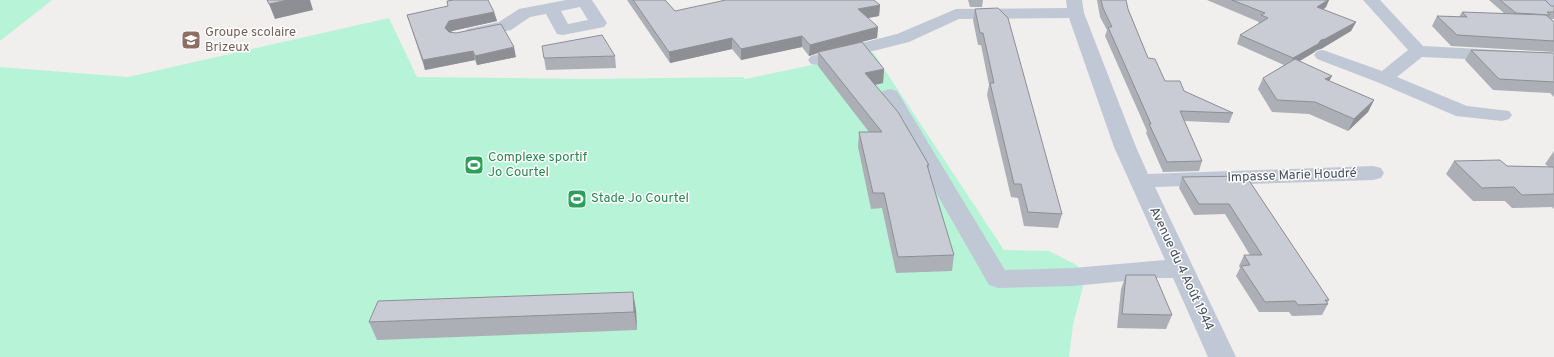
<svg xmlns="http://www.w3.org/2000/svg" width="1554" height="357" font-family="Overpass,sans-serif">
<rect width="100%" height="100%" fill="#f1eeee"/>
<g fill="#b7f4d7">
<polygon points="0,0 52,0 0,41"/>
<polygon points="389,18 417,77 589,79 743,77 745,79 873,52 1004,250 1049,251 1078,266 1083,287 1073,325 1069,357 0,357 0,67 128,77"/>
</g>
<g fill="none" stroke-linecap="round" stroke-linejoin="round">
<g fill="#c0c8d5" fill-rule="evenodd">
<path d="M 566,0 L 592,0 L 607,23 L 604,27 L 563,35 L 557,34 L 546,14 L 530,17 L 511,30 L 473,38 L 467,37 L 464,33 L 467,29 L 499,22 L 519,9 ZM 580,7 L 588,20 L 568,24 L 561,11 Z"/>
<polygon points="1066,0 1082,0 1084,13 1136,147 1148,174 1373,166 1381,168 1384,173 1381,178 1373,180 1155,187 1236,357 1208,357 1173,278 1157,278 1073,286 998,288 989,285 880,95 883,91 890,89 897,91 1005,270 1073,268 1165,260 1114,147 1069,18 959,19 909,42 817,65 811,64 808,60 811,56 897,34 956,9 1067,8"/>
<polygon points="1363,0 1380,0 1423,46 1554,53 1554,63 1422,57 1397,77 1467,106 1509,111 1512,115 1509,119 1502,121 1456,116 1377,82 1317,59 1314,55 1317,51 1323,50 1382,71 1408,50"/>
<polygon points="1536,0 1554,0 1554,12 1548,11"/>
</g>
</g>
<g fill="#adafb6">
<polygon points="627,0 665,0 675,11 880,5 879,16 868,18 878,27 877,38 859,42 884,69 883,83 875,85 929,165 928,170 954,255 952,271 896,273 882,208 871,209 858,147 859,132 869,132 818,66 818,53 809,56 802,47 741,60 732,49 670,63"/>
<polygon points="968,0 983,0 982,7 970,7"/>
<polygon points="1097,0 1126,0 1128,9 1148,58 1165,81 1184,91 1233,113 1229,123 1184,121 1202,161 1199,171 1163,172 1146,133 1147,131 1105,36 1107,30 1100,17"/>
<polygon points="1207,0 1329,0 1326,7 1323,10 1356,22 1351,31 1321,49 1317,50 1313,53 1300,61 1329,81 1374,100 1368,112 1348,131 1309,114 1272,112 1258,89 1263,78 1284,65 1237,44 1240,35 1258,24 1259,22"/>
<polygon points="1489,0 1545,0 1551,6 1554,6 1554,19 1551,19 1554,22 1554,52 1451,46 1432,26 1437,16 1459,17 1462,12 1505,14"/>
<polygon points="447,1 494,12 497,21 452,31 451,32 516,57 477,65 475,60 425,70 407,15 448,6"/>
<polygon points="975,9 1062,214 1058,228 1024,226 1018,198 1011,197 987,95 989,85 981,45 978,45 973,20"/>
<polygon points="1471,50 1554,53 1554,97 1550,93 1493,90 1465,60"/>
<polygon points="615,56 616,68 546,70 544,58"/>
<polygon points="1554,151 1554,209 1552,207 1512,208 1505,201 1473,201 1446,174 1454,161 1507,166 1549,167 1545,164"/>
<polygon points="1246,176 1329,300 1327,303 1328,304 1322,315 1292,316 1289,312 1259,312 1236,276 1240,268 1239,266 1244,255 1250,255 1225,214 1194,215 1179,188 1182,177"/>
<polygon points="1126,275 1172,315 1166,329 1117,328 1121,289"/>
<polygon points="636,310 637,330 377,340 369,322"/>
</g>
<g fill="#8d8f94">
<polygon points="288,0 310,0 313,10 275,19 269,4"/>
<polygon points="1328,0 1329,0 1326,7 1313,16 1317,7"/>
<polygon points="880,5 879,16 857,20 858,9"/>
<polygon points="494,12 497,21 452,31 448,37 445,28 449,21"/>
<polygon points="1356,22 1351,31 1321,49 1317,50 1313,53 1289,67 1293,58 1321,40"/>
<polygon points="878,27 877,38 819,53 818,52 818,53 809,56 810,45"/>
<polygon points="802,36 802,47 741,60 741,49"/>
<polygon points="732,38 732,49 670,63 669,52"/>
<polygon points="514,47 516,57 477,65 475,56"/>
<polygon points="473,51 475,60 425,70 423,60"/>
<polygon points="884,69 883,83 864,87 865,73"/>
<polygon points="1332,76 1326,87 1325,79"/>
<polygon points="1374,100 1368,112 1348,131 1354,119"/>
<polygon points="633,292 636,310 637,330 634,312"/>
</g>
<g fill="#c9ccd4" stroke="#8d8f94">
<polygon points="267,0 288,0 269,4"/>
<polygon points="454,0 488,0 494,12 449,21 445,28 449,32 456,33 501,24 514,47 475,56 473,51 423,60 407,15 448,6 447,1"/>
<polygon points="633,0 665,0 675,11 726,0 874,0 880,5 858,9 878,27 810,45 802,36 741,49 732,38 669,52"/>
<polygon points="1101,0 1126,0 1128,9 1148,58 1155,59 1165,81 1180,81 1184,91 1233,113 1180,111 1202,161 1167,162 1149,124 1151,124 1108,27 1112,27 1103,8"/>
<polygon points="1232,0 1328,0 1317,7 1356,22 1325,39 1321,40 1318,44 1293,58 1240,35 1268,18 1261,15 1265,13"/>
<polygon points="1500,0 1545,0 1551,6 1554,6 1554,12 1547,12 1550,15 1516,13"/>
<polygon points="998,8 1008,18 1062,214 1028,212 1021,184 1014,184 990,83 994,83 983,33 980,33 975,9"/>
<polygon points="1462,12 1546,15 1554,22 1554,41 1457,35 1437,16 1467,17"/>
<polygon points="602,35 615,56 544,58 542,46"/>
<polygon points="862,42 884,69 865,73 898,112 929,165 927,165 954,255 898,257 884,193 873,193 859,132 882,132 818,52"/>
<polygon points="1471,50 1554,53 1554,82 1499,79"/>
<polygon points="1295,59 1332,76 1325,79 1374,100 1354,119 1315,102 1277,100 1263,78"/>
<polygon points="1500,160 1507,166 1554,167 1554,194 1522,195 1514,187 1482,188 1454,161"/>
<polygon points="1246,176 1329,300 1325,300 1328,304 1298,305 1295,301 1265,302 1241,266 1250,265 1244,255 1262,255 1229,204 1199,204 1182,177"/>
<polygon points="1126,275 1155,275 1172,315 1122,314"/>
<polygon points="633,292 634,312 369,322 378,301"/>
</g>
<defs>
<symbol id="school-square" viewBox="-11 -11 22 22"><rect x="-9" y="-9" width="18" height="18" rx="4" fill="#8d6e63" stroke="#fff"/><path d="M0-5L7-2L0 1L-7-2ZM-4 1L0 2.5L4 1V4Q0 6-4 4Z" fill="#fff"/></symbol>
<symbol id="stadium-square" viewBox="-11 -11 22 22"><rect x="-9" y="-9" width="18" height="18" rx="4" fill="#2e9e5b" stroke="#fff"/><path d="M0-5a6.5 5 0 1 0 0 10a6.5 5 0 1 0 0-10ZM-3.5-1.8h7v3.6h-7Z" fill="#fff"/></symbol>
</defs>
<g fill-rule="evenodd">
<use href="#school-square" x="180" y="29" width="22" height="22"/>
<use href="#stadium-square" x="463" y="154" width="22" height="22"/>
<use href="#stadium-square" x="566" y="188" width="22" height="22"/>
</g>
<g text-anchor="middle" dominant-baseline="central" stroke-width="3" stroke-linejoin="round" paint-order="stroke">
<g font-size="13" fill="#785e54" stroke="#fff" text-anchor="start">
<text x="205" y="33">Groupe scolaire<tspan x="205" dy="15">Brizeux</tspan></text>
</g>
<g font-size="13" fill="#27864d" stroke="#fff" text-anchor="start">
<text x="488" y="158">Complexe sportif<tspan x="488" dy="15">Jo Courtel</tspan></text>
<text x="591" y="199">Stade Jo Courtel</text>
</g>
<g font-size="13" fill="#444e5d" stroke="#fff">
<text transform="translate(1292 176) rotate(-2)">Impasse Marie Houdré</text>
<text transform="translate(1181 269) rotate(65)">Avenue du 4 Août 1944</text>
</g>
</g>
</svg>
